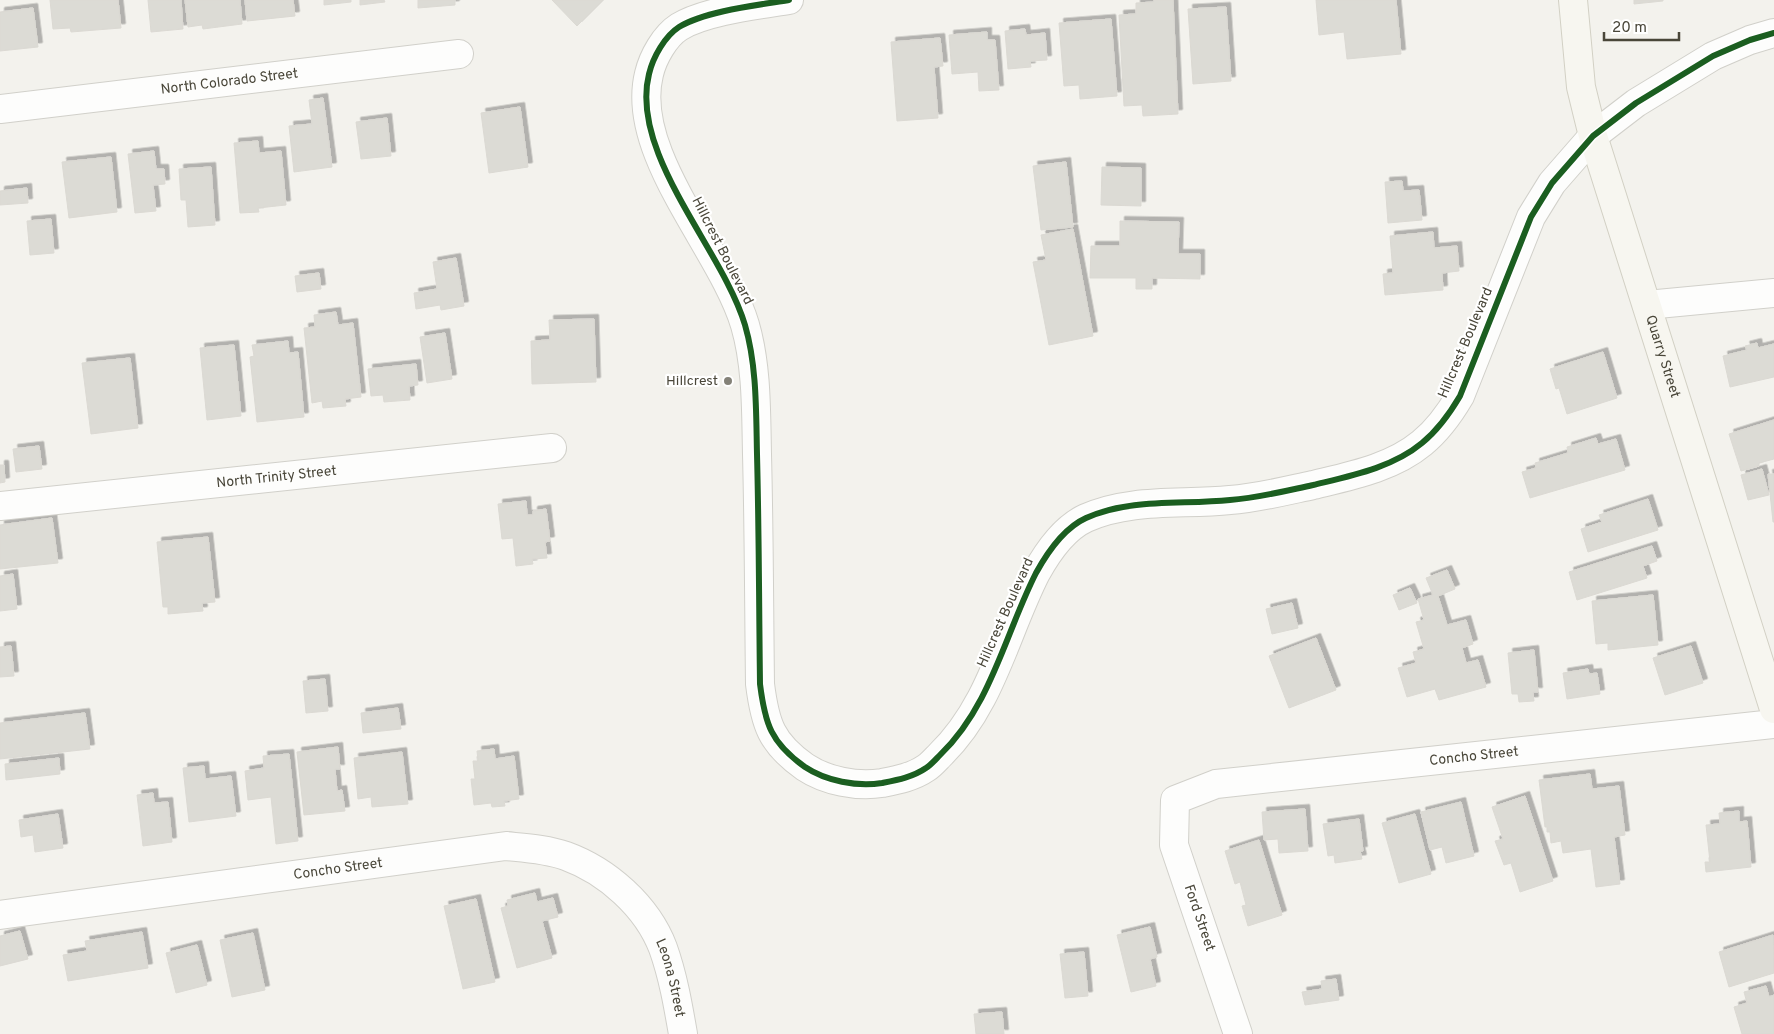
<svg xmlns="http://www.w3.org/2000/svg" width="1774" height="1034" font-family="Overpass,sans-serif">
<defs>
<filter id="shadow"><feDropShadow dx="4.5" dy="-4.5" stdDeviation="0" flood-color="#0004"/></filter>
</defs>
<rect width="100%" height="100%" fill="#f3f2ed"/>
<g fill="#dcdbd5" stroke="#dbd9d3" filter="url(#shadow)">
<polygon points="50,0 118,0 121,28 71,32 70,28 53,29"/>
<polygon points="148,0 181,0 183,29 151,32"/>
<polygon points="185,0 240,0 242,24 203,29 202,25 188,27"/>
<polygon points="245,0 293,0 295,16 247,21"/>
<polygon points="324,0 351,0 351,2 324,5"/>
<polygon points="360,0 384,0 385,2 360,5"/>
<polygon points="418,0 455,0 455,5 418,8"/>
<polygon points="552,0 603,0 577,26"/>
<polygon points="1154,0 1173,0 1178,114 1143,116 1142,105 1124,106 1119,15 1136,14 1136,3 1154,2"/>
<polygon points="1316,0 1396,0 1401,54 1347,59 1344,32 1319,35"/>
<polygon points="1634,0 1663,0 1663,1 1634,4"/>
<polygon points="1226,7 1231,81 1193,84 1188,9"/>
<polygon points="33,8 38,47 0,51 0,12"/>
<polygon points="1111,19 1117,96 1080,99 1079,85 1064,86 1059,23"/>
<polygon points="1025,29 1026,35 1045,33 1047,60 1030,61 1031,67 1008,69 1005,31"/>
<polygon points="987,32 987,40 995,40 999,90 979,91 978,72 952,74 949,35"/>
<polygon points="940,38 943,66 934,67 938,118 897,121 891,42"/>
<polygon points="323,98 332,167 294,172 289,126 312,124 309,100"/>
<polygon points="520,107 528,167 489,173 481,113"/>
<polygon points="387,118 391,156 361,159 356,122"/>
<polygon points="258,141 259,153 281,151 286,205 258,208 259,212 240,213 234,143"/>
<polygon points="154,151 156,169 164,169 165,184 153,185 156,211 135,213 128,154"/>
<polygon points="111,157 117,212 69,218 62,162"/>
<polygon points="1066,162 1073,227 1041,230 1033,166"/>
<polygon points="211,167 215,225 188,227 186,200 181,200 179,169"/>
<polygon points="1102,167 1141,168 1141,206 1101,205"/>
<polygon points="1402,181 1403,191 1419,190 1422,220 1388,223 1385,182"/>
<polygon points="27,188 28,203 0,205 0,191"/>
<polygon points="51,219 54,253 30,255 27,221"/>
<polygon points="1120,221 1179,222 1178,254 1200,254 1200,279 1152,278 1152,289 1136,289 1136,278 1090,278 1091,246 1120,246"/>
<polygon points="1073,229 1093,336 1049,345 1033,262 1046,260 1041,235"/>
<polygon points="1433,232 1434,248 1457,246 1459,271 1442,273 1443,290 1385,295 1383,274 1393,273 1390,236"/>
<polygon points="456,258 464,306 441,310 440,305 416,309 414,293 437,289 433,262"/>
<polygon points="319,273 321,289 297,292 295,276"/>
<polygon points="336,312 338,325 353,323 361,397 345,399 346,406 323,408 322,401 312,403 304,328 315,327 314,315"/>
<polygon points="594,319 596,382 532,384 531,341 550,340 549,320"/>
<polygon points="445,333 452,379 427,383 420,337"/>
<polygon points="288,341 289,353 298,352 304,417 257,422 250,357 254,356 252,345"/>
<polygon points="1757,343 1758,348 1774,344 1774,377 1730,387 1723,356 1747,350 1745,346"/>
<polygon points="234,345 241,416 207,420 200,348"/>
<polygon points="1603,352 1617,398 1567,414 1559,388 1556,389 1550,369"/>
<polygon points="130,358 138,428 91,434 82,363"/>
<polygon points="416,364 418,385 409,386 410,400 384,402 383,395 371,396 368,369"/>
<polygon points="1774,420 1774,459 1759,463 1759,466 1741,471 1729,434"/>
<polygon points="1596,438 1598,444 1616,439 1625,470 1530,498 1522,472 1536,468 1535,463 1568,453 1567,447"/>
<polygon points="39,446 42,469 16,472 13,449"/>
<polygon points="0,465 4,465 5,482 0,483"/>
<polygon points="1762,469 1769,495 1748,500 1741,475"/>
<polygon points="1768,474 1774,474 1774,522 1773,522"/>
<polygon points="1648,499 1658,530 1588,552 1581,529 1602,522 1599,515"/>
<polygon points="526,501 527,515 533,515 533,511 546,509 550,541 545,542 547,558 532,559 533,564 516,566 513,538 502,539 498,504"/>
<polygon points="52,518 58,563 0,569 0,525"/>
<polygon points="208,537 215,602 202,603 203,611 168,614 168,607 163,607 157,542"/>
<polygon points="1652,546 1657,561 1643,566 1647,578 1577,600 1569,572"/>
<polygon points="1447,570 1455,589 1438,596 1447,625 1466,620 1473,644 1462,648 1466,663 1478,660 1486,687 1439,700 1435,689 1407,697 1398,668 1416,663 1413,652 1424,649 1416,622 1424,620 1418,599 1433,595 1426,578"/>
<polygon points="13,574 17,609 0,611 0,576"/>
<polygon points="1410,588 1417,603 1399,610 1393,595"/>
<polygon points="1653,595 1658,645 1608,650 1608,643 1596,644 1592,601"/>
<polygon points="1292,603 1298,628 1272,634 1266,609"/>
<polygon points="1316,638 1336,690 1289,708 1269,656"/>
<polygon points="11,646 14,676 0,677 0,647"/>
<polygon points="1691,646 1703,683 1665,695 1653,658"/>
<polygon points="1534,650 1538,692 1533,692 1534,701 1519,702 1518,694 1512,694 1508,653"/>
<polygon points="1588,669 1589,674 1597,673 1600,694 1567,699 1563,673"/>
<polygon points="325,679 328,711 306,713 303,681"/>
<polygon points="398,708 401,729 363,733 361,713"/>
<polygon points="85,713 90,749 0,759 0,723"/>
<polygon points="338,747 340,769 335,769 337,791 342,790 345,811 304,815 297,752"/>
<polygon points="494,749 495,759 514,756 519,799 504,801 505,806 492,807 491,803 474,805 471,779 475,779 473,761 478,761 477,751"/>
<polygon points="402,752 408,804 372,807 371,797 358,799 354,758"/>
<polygon points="289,754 298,841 276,844 271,797 248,800 245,771 264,768 263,756"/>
<polygon points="59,758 60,774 6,780 5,764"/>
<polygon points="204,766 205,779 231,776 236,816 189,822 183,768"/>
<polygon points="1590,774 1592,789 1619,786 1625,835 1614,837 1620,884 1596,887 1591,849 1563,853 1561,841 1551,843 1550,832 1547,832 1547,827 1545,827 1539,780"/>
<polygon points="153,793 154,803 168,802 172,842 143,846 137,795"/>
<polygon points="1525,796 1553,881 1520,892 1511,863 1504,865 1495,841 1503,839 1492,807"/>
<polygon points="1461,802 1474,856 1446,863 1442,847 1430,850 1421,812"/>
<polygon points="1305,809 1308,851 1279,853 1278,839 1264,840 1262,812"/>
<polygon points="1739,811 1739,822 1747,821 1751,867 1706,872 1705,862 1710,862 1706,825 1720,824 1719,813"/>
<polygon points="58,814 63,848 35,852 33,835 21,837 19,820"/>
<polygon points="1415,814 1431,874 1399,883 1382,823"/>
<polygon points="1359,819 1363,851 1360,851 1362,859 1335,863 1334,855 1328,856 1323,824"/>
<polygon points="1259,840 1282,915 1248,926 1242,906 1246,905 1240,882 1235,884 1225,851"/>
<polygon points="535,893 537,902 553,898 558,917 542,921 552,958 517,968 501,908 508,906 507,900"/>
<polygon points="476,899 495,982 463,989 444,906"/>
<polygon points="1150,927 1157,957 1150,959 1156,986 1131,992 1117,935"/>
<polygon points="20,931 28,959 0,966 0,936"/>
<polygon points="142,932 148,968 68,981 63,955 87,951 85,941"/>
<polygon points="253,933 265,990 232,997 220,940"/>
<polygon points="1773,935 1774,973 1729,987 1719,952"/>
<polygon points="197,945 207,985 176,993 166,953"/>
<polygon points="1084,952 1088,996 1065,998 1060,954"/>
<polygon points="1336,979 1339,1000 1305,1005 1302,992 1322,989 1321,981"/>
<polygon points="1766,986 1769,997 1774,995 1774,1034 1742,1034 1734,1007 1747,1003 1744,992"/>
<polygon points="1002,1012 1004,1034 976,1034 974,1014"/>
</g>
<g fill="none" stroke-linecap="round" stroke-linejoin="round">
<defs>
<g id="street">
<path d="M 789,0 C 758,5 705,11 679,27 C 665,36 653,57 649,74 C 629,154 723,250 745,325 C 757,366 756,412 757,454 C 759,531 759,607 760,684 C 765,724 771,743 805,767 C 826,781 857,787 882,783 C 897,780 913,777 926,768 C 931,765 936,759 940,755 C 991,706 1005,634 1036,573 C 1047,553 1064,528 1086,518 C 1131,498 1181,505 1230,500 C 1258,498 1285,491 1313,485 C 1350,476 1392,468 1422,443 C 1438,430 1450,413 1460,396 L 1531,217 L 1552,183 L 1593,136 L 1636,103 L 1713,56 L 1750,40 L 1774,33"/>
<path id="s1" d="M 0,109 L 459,54"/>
<polyline points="1647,305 1774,293"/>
<path id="s2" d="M 0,506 L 552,448"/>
<path id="s3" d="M 0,915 L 506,846 C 526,848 546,849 566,856 C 607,871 647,906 663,948 C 673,976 678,1005 683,1034"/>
<path id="s4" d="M 1238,1034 L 1174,845 L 1175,800 L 1216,784 L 1774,724"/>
</g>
<g id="secondary">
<path id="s5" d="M 1573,0 L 1581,87 L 1593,136 L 1774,709"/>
</g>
</defs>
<use href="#street" stroke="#d1d0ca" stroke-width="30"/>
<use href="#secondary" stroke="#d2d0c4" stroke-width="30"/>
<use href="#street" stroke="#fdfdfc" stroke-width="28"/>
<use href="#secondary" stroke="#f7f6f0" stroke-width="28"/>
<defs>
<path id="cycleway" d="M 789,0 C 758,5 705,11 679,27 C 665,36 653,57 649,74 C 629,154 723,250 745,325 C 757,366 756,412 757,454 C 759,531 759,607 760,684 C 765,724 771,743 805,767 C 826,781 857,787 882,783 C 897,780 913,777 926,768 C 931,765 936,759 940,755 C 991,706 1005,634 1036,573 C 1047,553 1064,528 1086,518 C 1131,498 1181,505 1230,500 C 1258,498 1285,491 1313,485 C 1350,476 1392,468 1422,443 C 1438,430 1450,413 1460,396 L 1531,217 L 1552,183 L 1593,136 L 1636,103 L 1713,56 L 1750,40 L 1774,33"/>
</defs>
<use href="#cycleway" stroke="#fff" stroke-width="9"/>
<use href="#cycleway" stroke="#1b5e20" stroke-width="6"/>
</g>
<circle fill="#848278" stroke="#fff" stroke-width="2" cx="728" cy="381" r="5"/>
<g text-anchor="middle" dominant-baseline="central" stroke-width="4.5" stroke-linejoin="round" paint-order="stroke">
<g font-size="14" fill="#494639" stroke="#fff">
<text stroke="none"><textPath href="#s1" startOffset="231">North Colorado Street</textPath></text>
<text transform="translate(722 251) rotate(63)">Hillcrest Boulevard</text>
<text transform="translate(1466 343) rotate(-67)">Hillcrest Boulevard</text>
<text stroke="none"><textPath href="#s5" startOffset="369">Quarry Street</textPath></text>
<text stroke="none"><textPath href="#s2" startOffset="278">North Trinity Street</textPath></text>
<text transform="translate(1006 613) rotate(-66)">Hillcrest Boulevard</text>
<text stroke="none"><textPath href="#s4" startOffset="548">Concho Street</textPath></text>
<text stroke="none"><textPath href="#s3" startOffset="341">Concho Street</textPath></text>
<text transform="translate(1199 918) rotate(71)">Ford Street</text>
<text stroke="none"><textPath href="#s3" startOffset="740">Leona Street</textPath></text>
</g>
<g font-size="14" fill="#494639" stroke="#fff" text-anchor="end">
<text x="718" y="381">Hillcrest</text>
</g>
</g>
<path d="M1604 32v8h75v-8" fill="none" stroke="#494639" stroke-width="2.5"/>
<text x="1612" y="32" font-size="15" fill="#494639" stroke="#ffffff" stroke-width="4" paint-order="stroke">20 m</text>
</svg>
